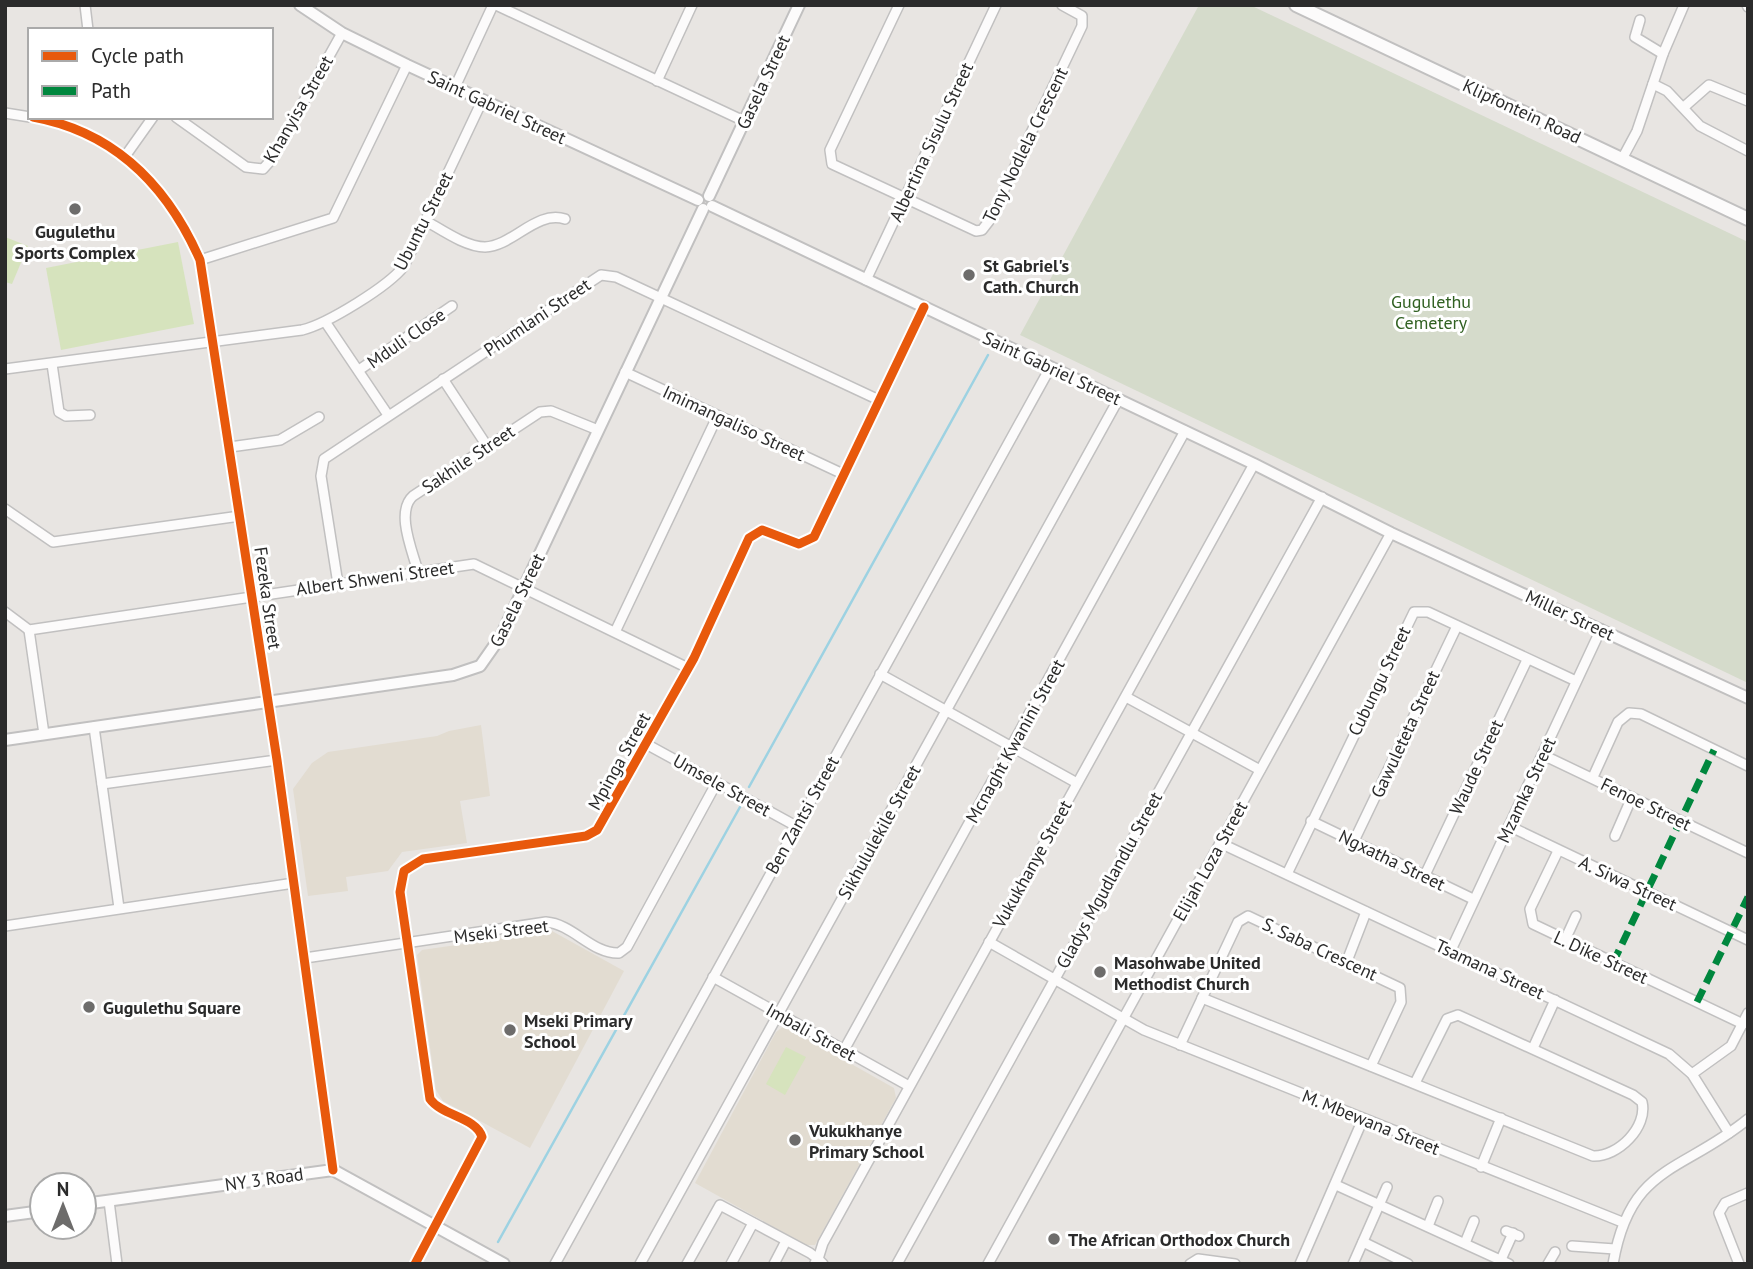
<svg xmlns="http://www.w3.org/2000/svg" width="1753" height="1269" font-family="'PT Sans',sans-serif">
<rect width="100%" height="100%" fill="#e8e5e2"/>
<g fill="#e2dcd1">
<polygon points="481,725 490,796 460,801 467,843 402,852 388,871 346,877 348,891 308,896 293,789 312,763 328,752 437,736 449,731"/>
<polygon points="552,931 624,971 530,1148 443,1101 436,1090 417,955 422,950"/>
<polygon points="784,1026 894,1088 896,1098 815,1245 806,1245 695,1183 776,1032"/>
</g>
<polygon fill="#d5dbcb" points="1199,5 1250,5 1748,242 1748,683 1020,335"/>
<g fill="#d6e3bd">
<polygon points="5,237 28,246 12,284 5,282"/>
<polygon points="178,242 194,324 61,350 46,268"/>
<polygon points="786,1047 806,1057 785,1095 766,1084"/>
</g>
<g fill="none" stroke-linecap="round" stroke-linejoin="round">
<g stroke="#9dd2e2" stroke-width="2.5">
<polyline points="749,787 988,355"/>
<polyline points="498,1242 740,807"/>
</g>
<defs>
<g id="minor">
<polyline points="85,5 88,30"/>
<polyline points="496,5 744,121"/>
<polyline points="899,5 830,150 832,164 976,231 982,230 989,221 1082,26 1082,16 1062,5"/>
<polyline points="1747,5 1748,7"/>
<polyline points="1640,20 1635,37 1663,54"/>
<polyline points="657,81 692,5"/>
<polyline points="1653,84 1667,91 1700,126 1748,151"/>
<polyline points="455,87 493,5"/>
<polyline points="1684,107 1709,85 1748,101"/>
<polyline points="5,113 30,117"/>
<path d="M 33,117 C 115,132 167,185 200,260 L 277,760 L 333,1170"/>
<polyline points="176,117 246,167 263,169 271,160 342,33"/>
<polyline points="126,155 153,117"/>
<polyline points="1622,159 1637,131 1663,54 1684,5"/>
<path d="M 426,221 C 442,230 466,247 485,247 C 513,246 536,210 565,219"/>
<polyline points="200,260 333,218 407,65"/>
<polyline points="866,280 996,5"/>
<polyline points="326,323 388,415"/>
<polyline points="52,364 59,412 66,416 90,415"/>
<path d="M 5,369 L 302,330 C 327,324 389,286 404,266 L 482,101"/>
<polyline points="359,370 452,306"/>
<polyline points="625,372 843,474"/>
<polyline points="443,379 487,446"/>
<polyline points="230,447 280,440 319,417"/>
<polyline points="5,509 53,542 240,516"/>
<path d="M 418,572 C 413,552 395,512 413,496 L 540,412 L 551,411 L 598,430"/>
<polyline points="338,584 321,476 324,459 601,275 616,277 879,400"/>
<polyline points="5,612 29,630 474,564 688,668"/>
<polyline points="29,630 44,734"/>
<polyline points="616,630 717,417"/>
<polyline points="880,674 1077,783"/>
<polyline points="1126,697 1260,770"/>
<polyline points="94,727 119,908"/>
<polyline points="648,745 796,826"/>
<polyline points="1543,755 1748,853"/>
<polyline points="1593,777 1618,722 1629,713 1641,714 1748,766"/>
<polyline points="102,784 277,760"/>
<polyline points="1311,821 1473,899"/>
<polyline points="1509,826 1748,940"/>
<polyline points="1615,836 1632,797"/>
<polyline points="1354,841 1457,626"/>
<polyline points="1220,843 1669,1054 1692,1074 1729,1133"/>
<polyline points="1558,851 1530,909 1533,924 1743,1024"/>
<polyline points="1287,874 1414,612 1428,612 1576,681"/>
<polyline points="1425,875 1527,660"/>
<polyline points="5,926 294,883"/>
<polyline points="1565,940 1576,916"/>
<polyline points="989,942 1144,1030 1622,1222"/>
<polyline points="1451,950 1601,629"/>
<path d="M 305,958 L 546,922 C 573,924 592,954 619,953 L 627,947 L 717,782"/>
<polyline points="1347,961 1366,912"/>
<polyline points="713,977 909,1086"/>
<path d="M 1202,998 L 1593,1156 C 1618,1157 1648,1127 1642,1102 L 1633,1095 L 1458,1015 L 1447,1019 L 1415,1083"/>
<polyline points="1180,1045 1238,922 1248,916 1400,988 1401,1002 1371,1066"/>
<polyline points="1533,1048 1555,1000"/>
<polyline points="844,1050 1185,431"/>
<polyline points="1692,1074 1731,1046 1748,1013"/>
<polyline points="1481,1167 1501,1118"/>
<polyline points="1336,1185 1509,1264"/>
<polyline points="109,1201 117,1264"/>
<polyline points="1428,1226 1438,1201"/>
<polyline points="1506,1231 1519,1236"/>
<polyline points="1363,1242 1408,1264"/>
<polyline points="1465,1243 1474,1221"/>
<polyline points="1572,1246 1615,1249"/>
<path d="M 415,1264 L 482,1137 C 476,1117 442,1116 430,1099 L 400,892 L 404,871 L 423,859 L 586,836 L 597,830 L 694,658 L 749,538 L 762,530 L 799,544 L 814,537 L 924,307"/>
<polyline points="555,1264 1050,368"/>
<polyline points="640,1264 1118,400"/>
<polyline points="687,1264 720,1205 810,1253 818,1259 815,1263"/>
<polyline points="731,1264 753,1223"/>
<polyline points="774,1264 786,1241"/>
<polyline points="823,1264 818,1259 823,1243 1254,464"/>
<polyline points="897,1264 1322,497"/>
<polyline points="988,1264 1391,533"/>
<polyline points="1190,1264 1198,1259 1235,1264"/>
<polyline points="1300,1264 1363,1119"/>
<polyline points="1353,1264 1387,1187"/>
<polyline points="1499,1264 1513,1233"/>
<polyline points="1548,1264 1555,1252"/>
<path d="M 1613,1264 C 1630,1164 1682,1173 1748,1119"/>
<polyline points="1739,1264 1719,1213 1725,1203 1748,1193"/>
</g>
<g id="tertiary">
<polyline points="300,5 342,33 407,65 698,200"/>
<polyline points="709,196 799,5"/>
<polyline points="712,206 1254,464 1391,533 1748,698"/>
<polyline points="5,740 453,675 480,666 501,636 703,209"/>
<polyline points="84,1204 333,1170 504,1264"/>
<polyline points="5,1216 42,1211"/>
</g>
<polyline id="secondary" points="1296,5 1748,219"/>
</defs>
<use href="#minor" stroke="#c1c0c0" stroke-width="12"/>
<use href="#tertiary" stroke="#c1c0c0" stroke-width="14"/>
<use href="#secondary" stroke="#c1c0c0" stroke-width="16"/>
<use href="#minor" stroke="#fcfbfb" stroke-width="9"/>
<use href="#tertiary" stroke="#fcfbfb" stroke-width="10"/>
<use href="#secondary" stroke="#fcfbfb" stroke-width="12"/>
<g stroke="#00873e" stroke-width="7" stroke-dasharray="14 7" stroke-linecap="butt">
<polyline points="1613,963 1714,750"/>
<polyline points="1697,1002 1748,897"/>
</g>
<defs>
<g id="cycleway">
<path d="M 33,117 C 115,132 167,185 200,260 L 277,760 L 333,1170"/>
<path d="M 415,1264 L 482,1137 C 476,1117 442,1116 430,1099 L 400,892 L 404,871 L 423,859 L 586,836 L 597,830 L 694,658 L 749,538 L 762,530 L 799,544 L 814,537 L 924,307"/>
</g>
</defs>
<use href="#cycleway" stroke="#fff" stroke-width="13"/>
<use href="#cycleway" stroke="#e8590c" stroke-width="9"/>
</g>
<g fill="#6d6c6b" stroke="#fff" stroke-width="2.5">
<circle cx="75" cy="209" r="7"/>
<circle cx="969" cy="275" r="7"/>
<circle cx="1100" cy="972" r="7"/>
<circle cx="89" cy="1007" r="7"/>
<circle cx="510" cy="1030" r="7"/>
<circle cx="795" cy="1140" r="7"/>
<circle cx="1054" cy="1239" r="7"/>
</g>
<g text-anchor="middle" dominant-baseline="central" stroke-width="6" stroke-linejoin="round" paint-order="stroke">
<g font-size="18" fill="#2b2b2b" stroke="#fff">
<text transform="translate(763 82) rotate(-65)">Gasela Street</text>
<text transform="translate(497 107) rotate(25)">Saint Gabriel Street</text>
<text transform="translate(298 109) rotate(-60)">Khanyisa Street</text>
<text transform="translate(1522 111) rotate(25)">Klipfontein Road</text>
<text transform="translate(931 142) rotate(-65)">Albertina Sisulu Street</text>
<text transform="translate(1025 145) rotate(-64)">Tony Nodlela Crescent</text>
<text transform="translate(423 221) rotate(-63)">Ubuntu Street</text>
<text transform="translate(537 317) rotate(-34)">Phumlani Street</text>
<text transform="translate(406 338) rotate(-35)">Mduli Close</text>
<text transform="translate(1052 368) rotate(25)">Saint Gabriel Street</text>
<text transform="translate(734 423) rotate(25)">Imimangaliso Street</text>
<text transform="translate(468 459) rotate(-34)">Sakhile Street</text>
<text transform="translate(375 578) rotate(-8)">Albert Shweni Street</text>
<text transform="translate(268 598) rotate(82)">Fezeka Street</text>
<text transform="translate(517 600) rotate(-64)">Gasela Street</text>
<text transform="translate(1570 615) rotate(25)">Miller Street</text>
<text transform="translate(1379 681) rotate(-64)">Cubungu Street</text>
<text transform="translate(1405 734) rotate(-65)">Gawuleteta Street</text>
<text transform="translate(1015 741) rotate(-61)">Mcnaght Kwanini Street</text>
<text transform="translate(619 761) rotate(-61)">Mpinga Street</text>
<text transform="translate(1476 767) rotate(-65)">Waude Street</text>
<text transform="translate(722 785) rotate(29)">Umsele Street</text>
<text transform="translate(1526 790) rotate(-65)">Mzamka Street</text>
<text transform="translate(1646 804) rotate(26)">Fenoe Street</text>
<text transform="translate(802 815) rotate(-61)">Ben Zantsi Street</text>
<text transform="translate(879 832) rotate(-61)">Sikhululekile Street</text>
<text transform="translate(1392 860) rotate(26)">Ngxatha Street</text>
<text transform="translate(1210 861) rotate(-61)">Elijah Loza Street</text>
<text transform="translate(1032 864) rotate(-61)">Vukukhanye Street</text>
<text transform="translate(1109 880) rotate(-61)">Gladys Mgudlandlu Street</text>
<text transform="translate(1628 883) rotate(25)">A. Siwa Street</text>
<text transform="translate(501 931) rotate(-7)">Mseki Street</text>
<text transform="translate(1320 949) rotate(25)">S. Saba Crescent</text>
<text transform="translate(1601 957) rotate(25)">L. Dike Street</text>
<text transform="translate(1490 969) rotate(25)">Tsamana Street</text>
<text transform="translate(811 1032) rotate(29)">Imbali Street</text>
<text transform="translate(1371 1122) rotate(22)">M. Mbewana Street</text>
<text transform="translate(264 1179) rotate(-8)">NY 3 Road</text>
</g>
<g font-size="18" font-weight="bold" fill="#2b2b2b" stroke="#fff" text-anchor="start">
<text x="75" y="231" text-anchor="middle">Gugulethu<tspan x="75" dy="21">Sports Complex</tspan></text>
<text x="983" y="265">St Gabriel's<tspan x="983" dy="21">Cath. Church</tspan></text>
<text x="1114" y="962">Masohwabe United<tspan x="1114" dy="21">Methodist Church</tspan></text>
<text x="103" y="1007">Gugulethu Square</text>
<text x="524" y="1020">Mseki Primary<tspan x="524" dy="21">School</tspan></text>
<text x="809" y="1130">Vukukhanye<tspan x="809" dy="21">Primary School</tspan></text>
<text x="1068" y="1239">The African Orthodox Church</text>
</g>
<g font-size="18" fill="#316122" stroke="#fff">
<text x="1431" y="301">Gugulethu<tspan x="1431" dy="21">Cemetery</tspan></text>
</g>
</g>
<rect width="1753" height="1269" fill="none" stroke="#2b2b2b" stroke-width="14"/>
<rect x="28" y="28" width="245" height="91" fill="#ffffff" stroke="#aaaaaa" stroke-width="2"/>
<rect x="42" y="51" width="35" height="10" fill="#e8590c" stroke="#aaaaaa" stroke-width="2"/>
<text x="91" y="63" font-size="21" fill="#2b2b2b">Cycle path</text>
<rect x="42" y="86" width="35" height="10" fill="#00873e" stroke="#aaaaaa" stroke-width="2"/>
<text x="91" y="98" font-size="21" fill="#2b2b2b">Path</text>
<g transform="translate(63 1206)"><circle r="33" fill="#ffffff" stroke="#aaaaaa" stroke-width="2"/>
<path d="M0-5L12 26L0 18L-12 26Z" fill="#6d6c6b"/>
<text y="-10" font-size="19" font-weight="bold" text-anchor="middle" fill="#2b2b2b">N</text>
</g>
</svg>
